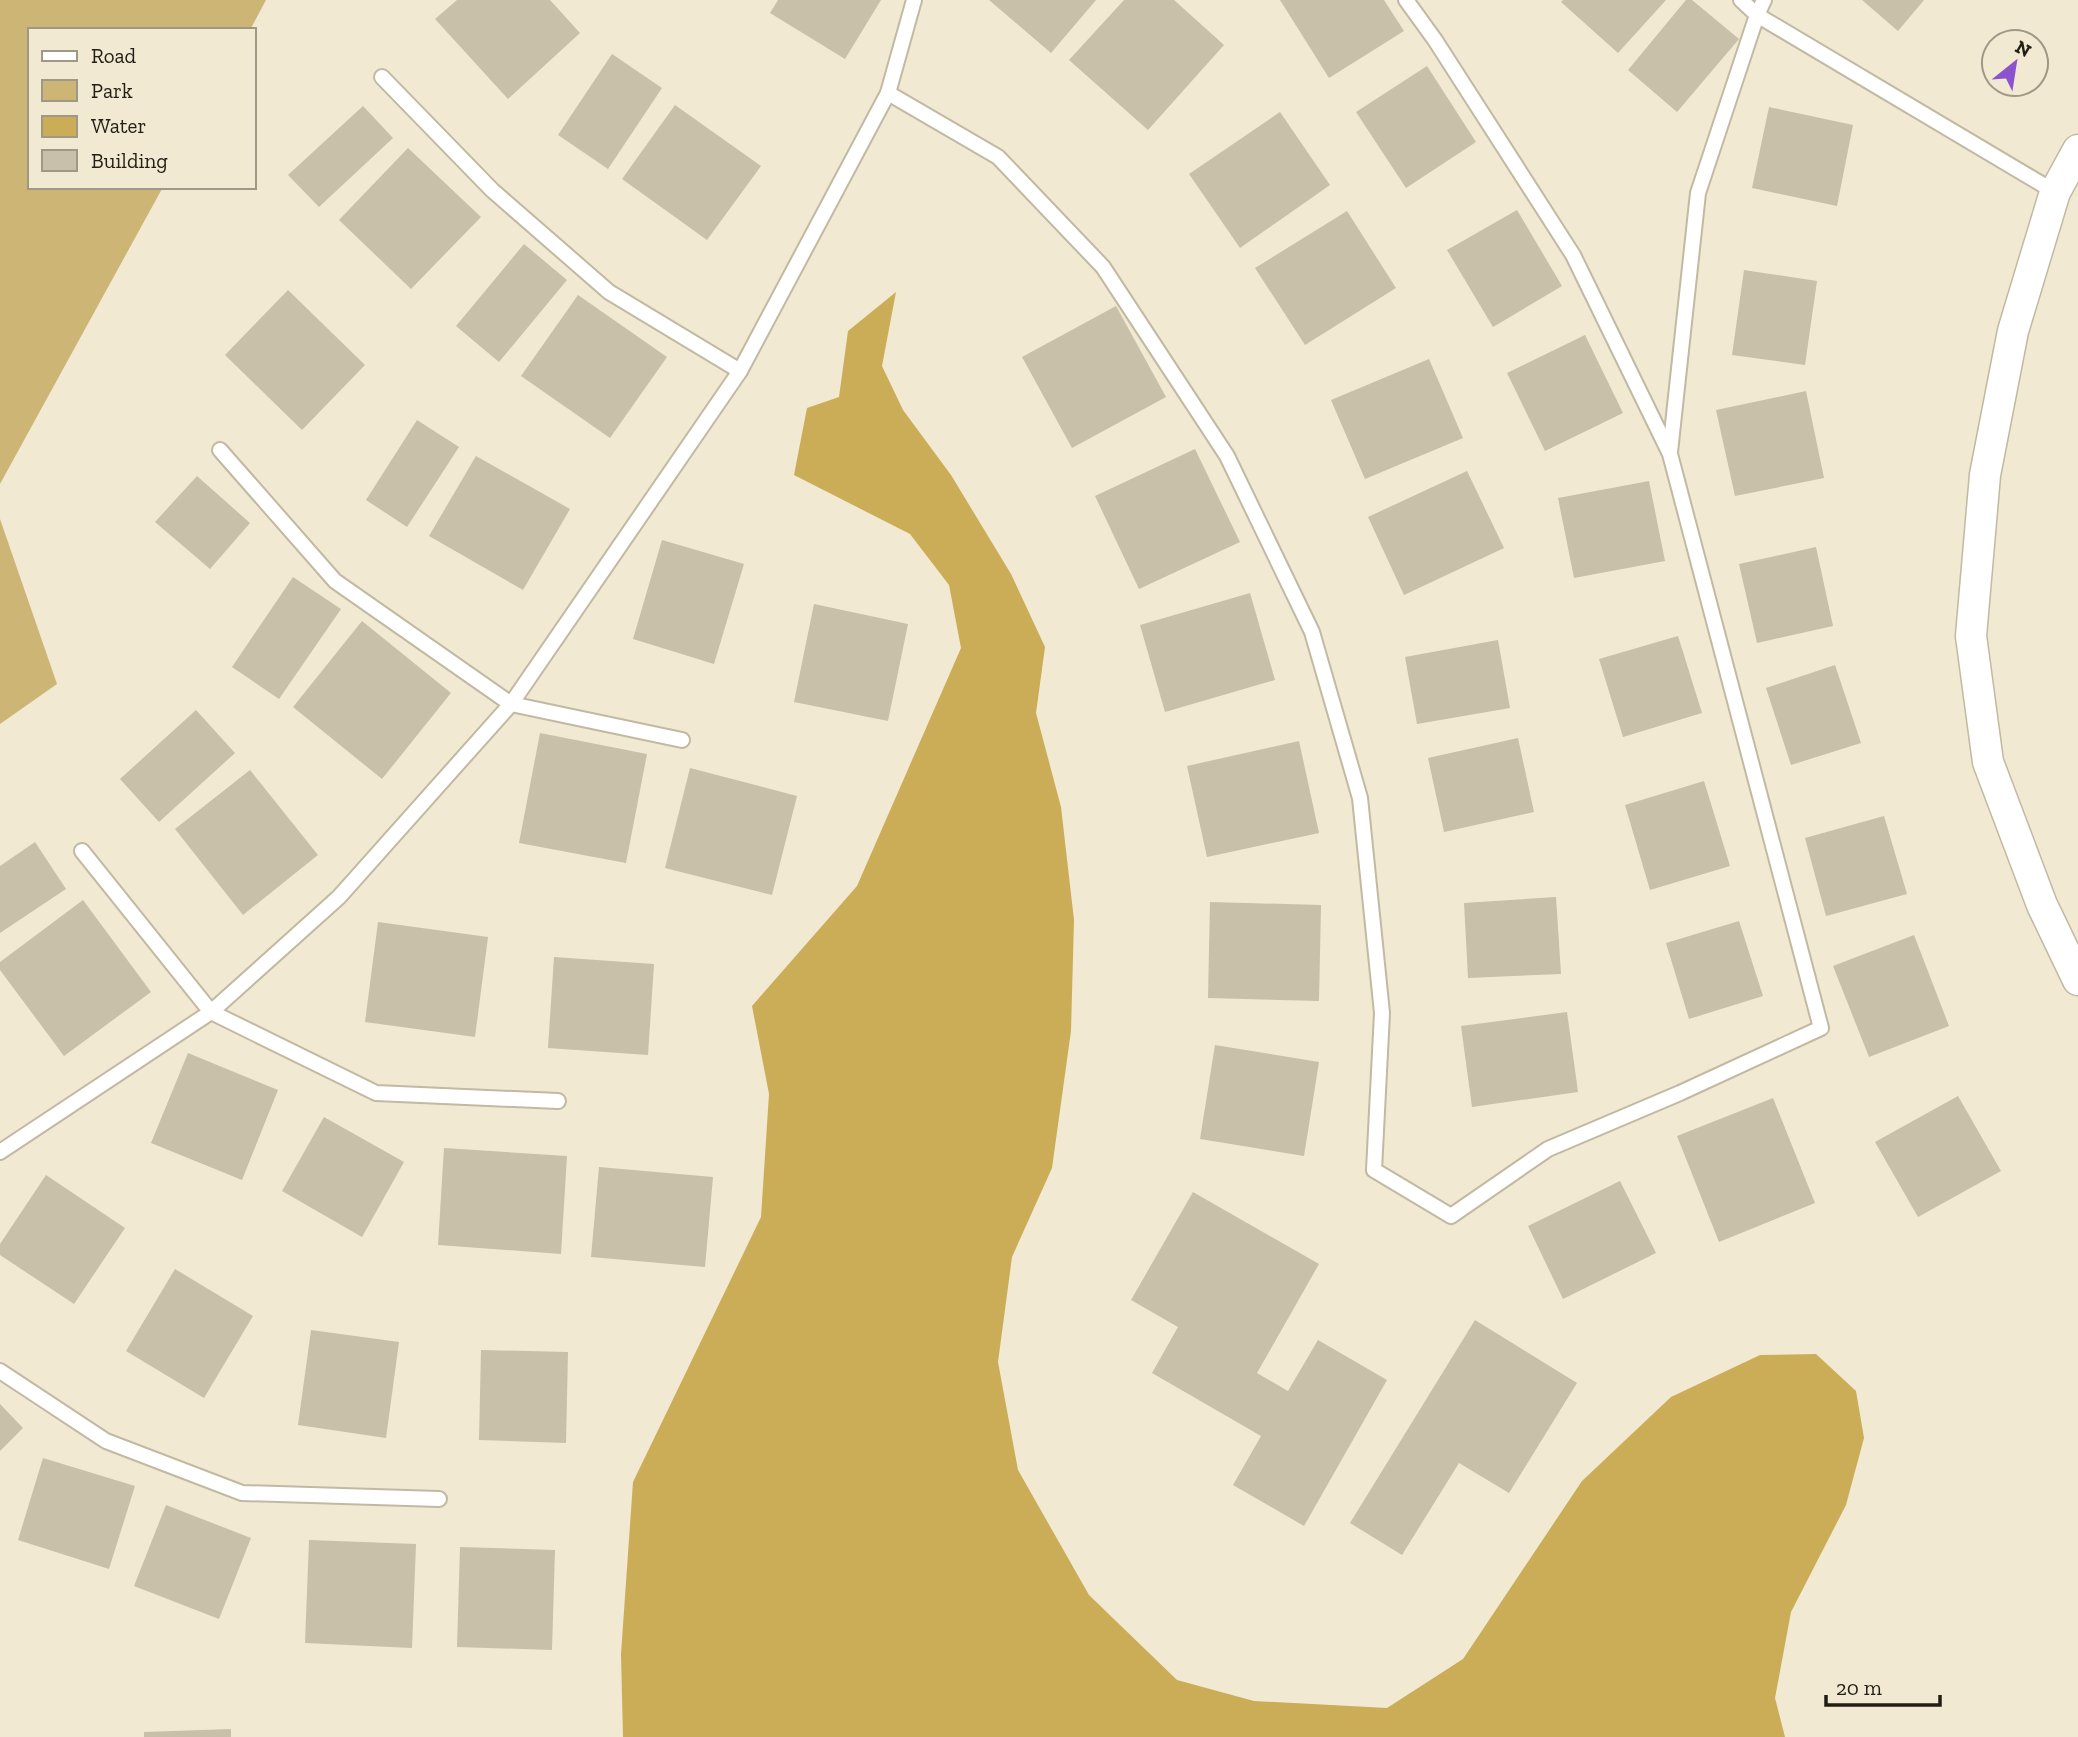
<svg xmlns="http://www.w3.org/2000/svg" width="2078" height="1737" font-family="'Zilla Slab',serif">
<rect width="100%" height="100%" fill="#f1e9d1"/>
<g fill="#cdb575">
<polygon points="0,0 266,0 250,30 30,30 30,187 163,187 0,484"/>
<polygon points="0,519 57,684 0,724"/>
</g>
<polygon fill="#cbad57" points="896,292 882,366 903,410 951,475 1011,574 1045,647 1036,713 1061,807 1074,920 1071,1031 1052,1168 1012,1257 998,1362 1018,1470 1089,1595 1177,1680 1254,1701 1387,1708 1463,1659 1582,1481 1671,1397 1760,1355 1816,1354 1856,1391 1864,1438 1846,1505 1791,1612 1775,1698 1785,1737 623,1737 621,1654 633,1482 761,1217 769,1094 752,1006 857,886 961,648 949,585 910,534 794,475 807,408 839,397 848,331"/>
<g fill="#c8c0a9">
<polygon points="457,0 550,0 580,33 508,99 435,19"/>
<polygon points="778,0 881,0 845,59 770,13"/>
<polygon points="989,0 1096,0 1051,53"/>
<polygon points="1124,0 1174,0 1224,45 1148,130 1069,60"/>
<polygon points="1280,0 1384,0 1404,31 1329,78"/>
<polygon points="1563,0 1666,0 1618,53 1561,2"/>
<polygon points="1686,0 1692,0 1739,39 1677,112 1628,70"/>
<polygon points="1862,0 1924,0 1898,31"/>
<polygon points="612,54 662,88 608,169 558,135"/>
<polygon points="1427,66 1476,142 1406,188 1356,112"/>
<polygon points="675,105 761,166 707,240 622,179"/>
<polygon points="363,106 393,138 319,207 288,175"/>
<polygon points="1769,107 1853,125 1837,206 1752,188"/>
<polygon points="1280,112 1330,185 1240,248 1189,174"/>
<polygon points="408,148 481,217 411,289 339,220"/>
<polygon points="1517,210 1562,286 1493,327 1447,250"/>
<polygon points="1347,211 1396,288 1305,345 1255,268"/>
<polygon points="524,244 567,280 499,362 456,326"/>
<polygon points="1744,270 1817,281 1805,365 1732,355"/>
<polygon points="288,290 365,365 302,430 225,355"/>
<polygon points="578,295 667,357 610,438 521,376"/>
<polygon points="1116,306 1166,397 1072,448 1022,357"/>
<polygon points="1585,335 1623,413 1545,451 1507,373"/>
<polygon points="1429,359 1463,438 1365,479 1331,400"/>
<polygon points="1806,391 1824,478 1735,496 1716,410"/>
<polygon points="417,420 459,447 407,527 366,500"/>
<polygon points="1195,449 1240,542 1139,589 1095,496"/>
<polygon points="476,456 570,509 523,590 429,536"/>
<polygon points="1467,471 1504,548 1404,595 1368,517"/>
<polygon points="197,476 250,523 210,569 155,522"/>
<polygon points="1649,481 1665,561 1574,578 1558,498"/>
<polygon points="662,540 744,564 714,664 633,639"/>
<polygon points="1816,547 1833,626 1757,643 1739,564"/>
<polygon points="293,577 341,609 279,699 232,667"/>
<polygon points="1250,593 1275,680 1165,712 1140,625"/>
<polygon points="814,604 908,624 888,721 794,702"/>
<polygon points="362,621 451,693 382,779 293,707"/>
<polygon points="1678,636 1702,713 1623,737 1599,659"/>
<polygon points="1498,640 1510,708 1417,724 1405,657"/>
<polygon points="1835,665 1861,743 1791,765 1766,688"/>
<polygon points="196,710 235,753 159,822 120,779"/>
<polygon points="540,733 647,754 626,863 519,843"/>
<polygon points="1518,738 1534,812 1444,832 1428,758"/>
<polygon points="1299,741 1319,833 1207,857 1187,766"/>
<polygon points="690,768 797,796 772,895 665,868"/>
<polygon points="250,770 318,855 243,915 175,829"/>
<polygon points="1704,781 1730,866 1650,890 1625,805"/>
<polygon points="1884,816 1907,894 1826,916 1805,838"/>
<polygon points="35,842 66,889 0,933 0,866"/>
<polygon points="1556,897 1561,974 1468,978 1464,903"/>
<polygon points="83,900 151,992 64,1056 0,970 0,962"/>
<polygon points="1210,902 1321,905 1319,1001 1208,998"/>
<polygon points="1739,921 1763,996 1689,1019 1666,943"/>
<polygon points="378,922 488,937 475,1037 365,1022"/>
<polygon points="1914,935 1949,1026 1869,1057 1833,966"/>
<polygon points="554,957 654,964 648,1055 548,1048"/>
<polygon points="1567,1012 1578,1092 1472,1107 1461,1026"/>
<polygon points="1215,1045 1319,1062 1304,1156 1200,1139"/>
<polygon points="188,1053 278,1090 242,1180 151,1143"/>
<polygon points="1958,1096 2001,1171 1918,1217 1875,1142"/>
<polygon points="1773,1098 1815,1203 1719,1242 1677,1136"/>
<polygon points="324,1117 404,1162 362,1237 282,1191"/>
<polygon points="444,1148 567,1156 561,1254 438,1245"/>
<polygon points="599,1167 713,1177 705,1267 591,1257"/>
<polygon points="46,1175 125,1228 74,1304 0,1255 0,1244"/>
<polygon points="1620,1181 1656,1253 1563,1299 1528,1226"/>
<polygon points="1193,1192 1319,1264 1257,1373 1288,1391 1318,1340 1387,1380 1304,1526 1233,1485 1261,1436 1152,1373 1178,1327 1131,1300"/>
<polygon points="175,1269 253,1316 204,1398 126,1351"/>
<polygon points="1475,1320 1577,1383 1509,1493 1459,1463 1402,1555 1350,1523"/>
<polygon points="311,1330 399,1342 386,1438 298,1425"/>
<polygon points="481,1350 568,1352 566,1443 479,1440"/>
<polygon points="0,1404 23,1428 0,1451"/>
<polygon points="43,1458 135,1486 109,1569 18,1540"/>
<polygon points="166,1505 251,1538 219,1619 134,1586"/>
<polygon points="309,1540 416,1544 412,1648 305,1643"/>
<polygon points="460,1547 555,1550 552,1650 457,1647"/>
<polygon points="231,1729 231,1737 144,1737 144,1732"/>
</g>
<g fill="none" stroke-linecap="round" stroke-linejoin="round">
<defs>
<g id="lane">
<polyline points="1741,0 1757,15 2055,192"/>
<polyline points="382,77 492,190 609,292 740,371"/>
<polyline points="888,93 998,157 1103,267 1227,456 1312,632 1360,798 1382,1013 1374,1170 1451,1216 1548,1149 1680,1093 1821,1028 1670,454 1573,255 1435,40 1406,0"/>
<polyline points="220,450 335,581 511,704 682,740"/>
<polyline points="1670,452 1698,193 1757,15 1764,0"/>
<polyline points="82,851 211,1012 376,1093 558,1101"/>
<polyline points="0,1152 211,1012 339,897 511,704 740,371 888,93 914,0"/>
<polyline points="0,1371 106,1441 242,1493 439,1499"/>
</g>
<polyline id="street" points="2078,150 2055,192 2013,331 1985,475 1971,636 1988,762 2042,905 2078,980"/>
</defs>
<use href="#lane" stroke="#c1b9a2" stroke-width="18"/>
<use href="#street" stroke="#c1b9a2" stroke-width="33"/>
<use href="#lane" stroke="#fff" stroke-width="14"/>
<use href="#street" stroke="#fff" stroke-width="30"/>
</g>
<rect x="28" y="28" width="228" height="161" fill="#f1e9d1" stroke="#9e9886" stroke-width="2"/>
<rect x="42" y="51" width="35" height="10" fill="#ffffff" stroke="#9e9886" stroke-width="2"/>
<text x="91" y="63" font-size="21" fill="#211e15">Road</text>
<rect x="42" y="80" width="35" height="21" fill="#cdb575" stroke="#9e9886" stroke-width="2"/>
<text x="91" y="98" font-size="21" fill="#211e15">Park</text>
<rect x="42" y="116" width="35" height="21" fill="#cbad57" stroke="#9e9886" stroke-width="2"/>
<text x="91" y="133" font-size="21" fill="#211e15">Water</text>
<rect x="42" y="150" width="35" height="21" fill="#c8c0a9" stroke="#9e9886" stroke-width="2"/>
<text x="91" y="168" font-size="21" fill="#211e15">Building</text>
<g transform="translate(2015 63) rotate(30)"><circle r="33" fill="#f1e9d1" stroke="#9e9886" stroke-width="2"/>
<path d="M0-5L12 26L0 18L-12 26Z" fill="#8b54cc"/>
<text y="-10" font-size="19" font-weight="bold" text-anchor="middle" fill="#211e15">N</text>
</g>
<path d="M1826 1695v10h114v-10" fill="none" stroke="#211e15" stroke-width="3.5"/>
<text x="1836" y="1695" font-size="21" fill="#211e15" stroke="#f1e9d1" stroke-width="5" paint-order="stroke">20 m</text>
</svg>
